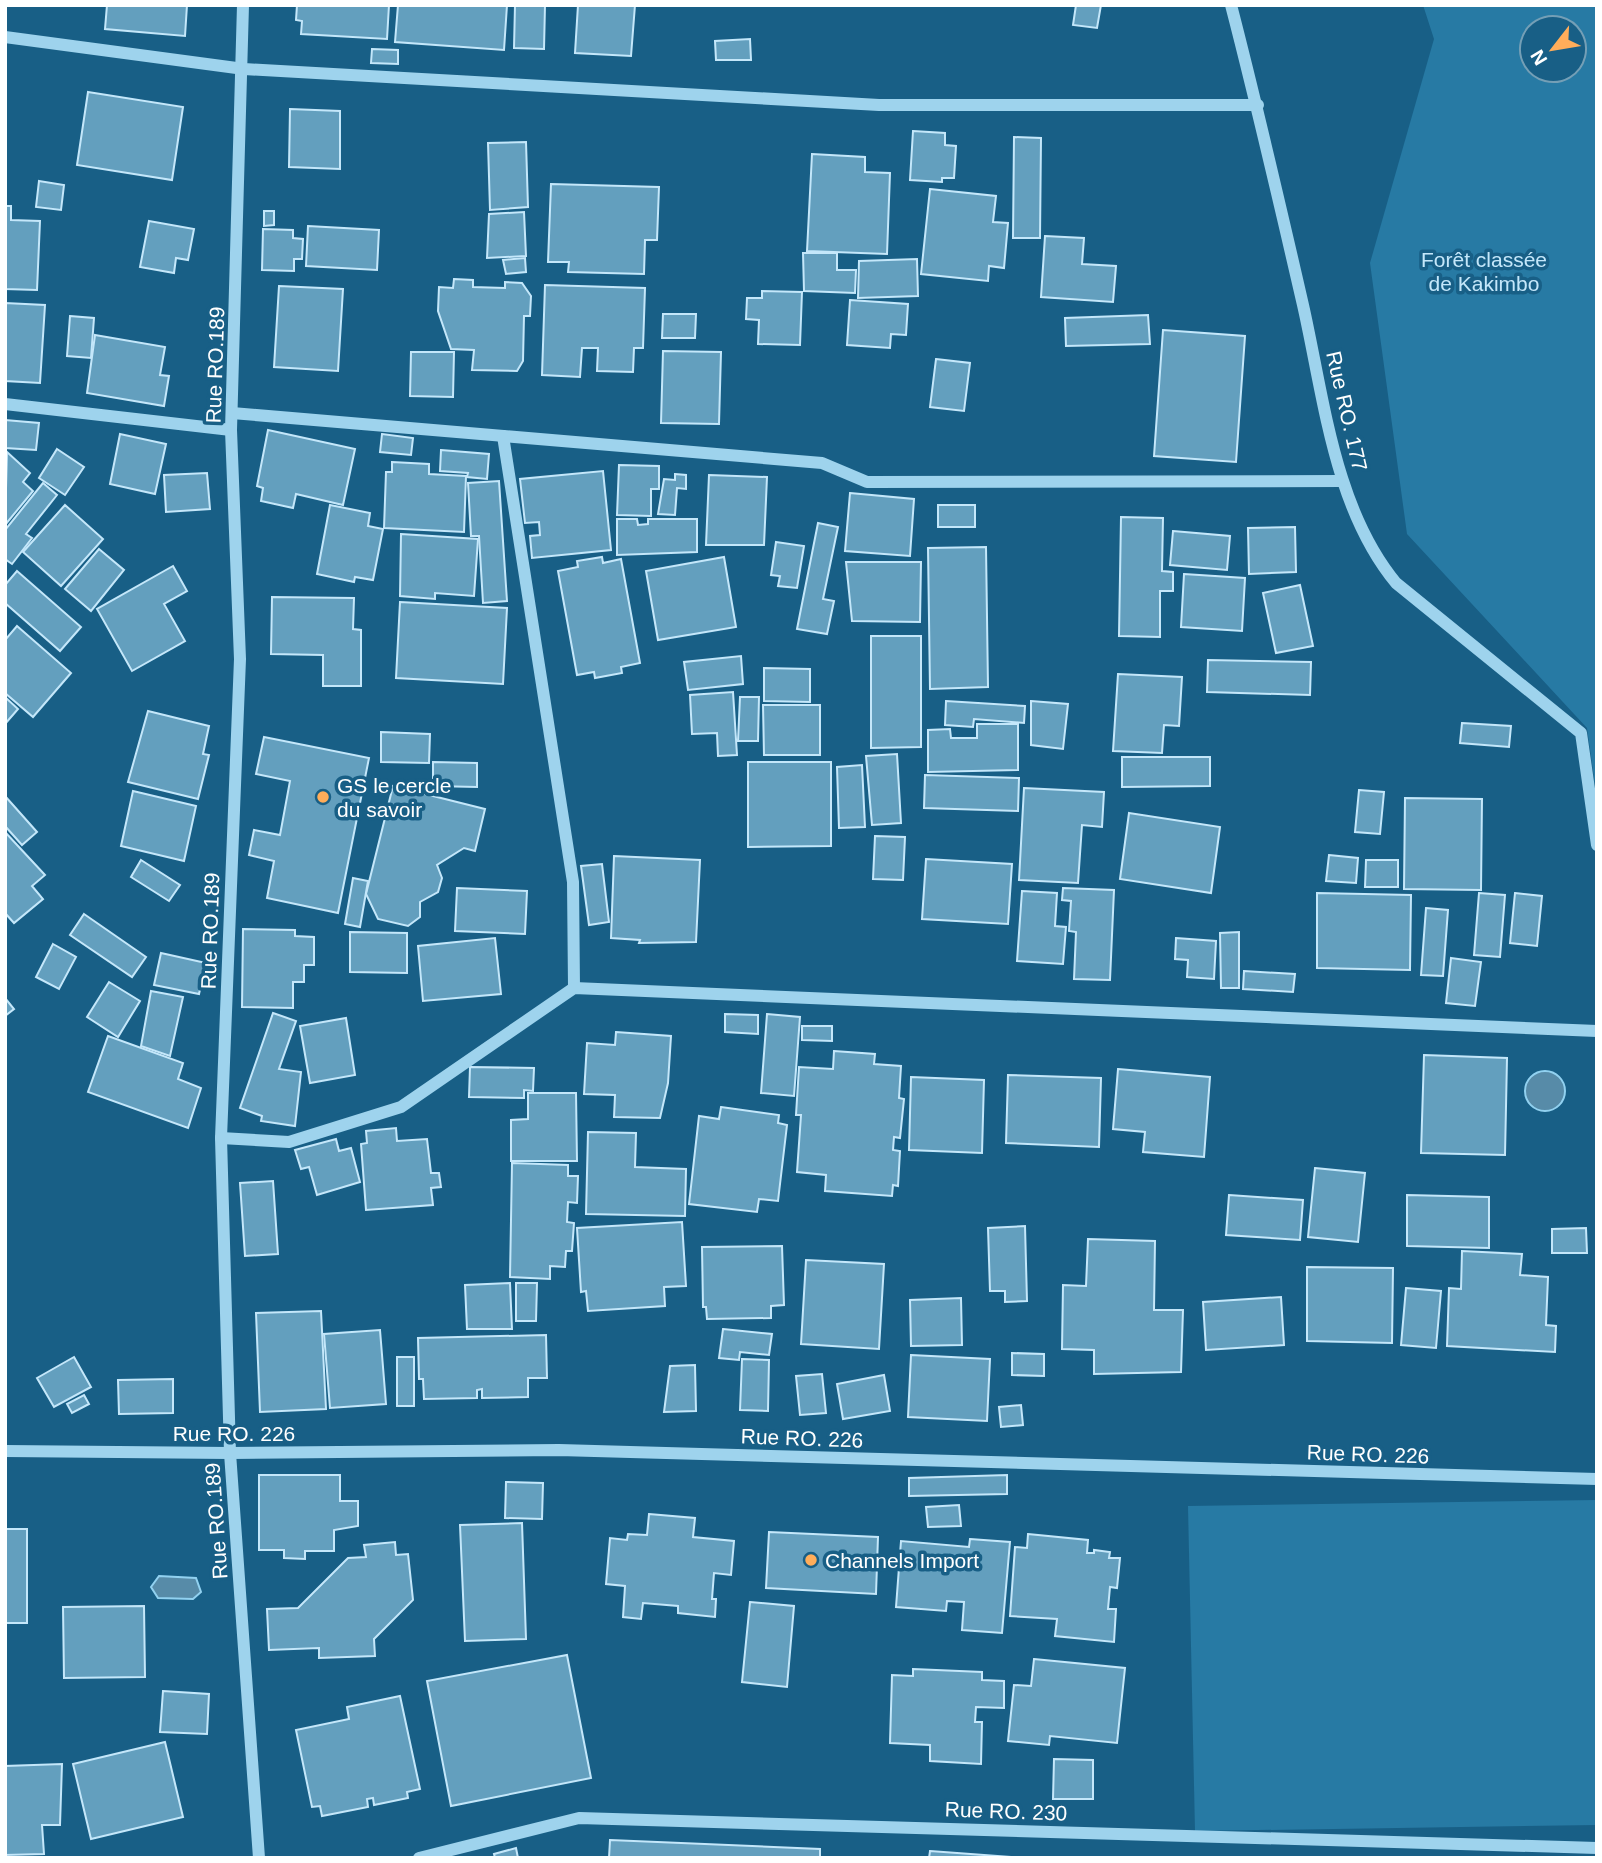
<svg xmlns="http://www.w3.org/2000/svg" width="1602" height="1863" font-family="Helvetica,sans-serif">
<rect width="100%" height="100%" fill="#185f86"/>
<g fill="#277aa4" fill-rule="evenodd">
<path d="M 1423,5 L 1597,5 L 1597,799 L 1587,728 L 1407,534 L 1370,263 L 1434,39 ZM 1532,28 L 1574,28 L 1574,70 L 1532,70 Z"/>
<polygon points="1597,1500 1597,1825 1195,1831 1188,1506"/>
</g>
<g fill="#578ba8" stroke="#91d1f0" stroke-width="2">
<circle cx="1545" cy="1091" r="20"/>
<polygon points="159,1576 196,1578 201,1592 193,1599 158,1598 151,1587"/>
</g>
<g fill="#639fbe" stroke="#c4e7fa" stroke-width="2">
<polygon points="107,5 187,5 185,36 105,29"/>
<polygon points="297,5 389,5 387,39 301,34 302,21 296,20"/>
<polygon points="398,5 507,5 504,50 395,42"/>
<polygon points="515,5 545,5 544,49 514,48"/>
<polygon points="578,5 635,5 631,56 575,53"/>
<polygon points="1076,5 1101,5 1097,28 1073,25"/>
<polygon points="750,39 751,60 716,60 715,41"/>
<polygon points="372,49 398,50 398,64 371,63"/>
<polygon points="88,92 183,107 172,180 77,165"/>
<polygon points="290,109 340,111 340,169 289,167"/>
<polygon points="913,131 945,133 945,145 956,146 954,178 942,178 942,182 910,180"/>
<polygon points="1014,137 1041,138 1040,238 1013,238"/>
<polygon points="526,142 528,207 490,210 488,143"/>
<polygon points="812,154 865,157 865,172 890,173 887,254 807,251"/>
<polygon points="39,181 64,185 61,210 36,207"/>
<polygon points="551,184 659,187 657,240 645,240 644,274 568,272 569,262 548,262"/>
<polygon points="930,189 996,196 993,222 1008,223 1004,268 989,266 988,281 921,274"/>
<polygon points="5,206 11,206 11,220 40,221 37,290 5,289"/>
<polygon points="264,211 274,211 274,225 264,226"/>
<polygon points="524,212 526,256 487,258 489,214"/>
<polygon points="149,221 194,229 188,260 176,258 174,273 140,267"/>
<polygon points="308,226 379,230 377,270 306,266"/>
<polygon points="263,229 293,230 293,238 303,239 302,259 294,259 294,271 262,270"/>
<polygon points="1045,236 1084,238 1082,264 1116,266 1113,302 1041,297"/>
<polygon points="803,253 837,253 837,270 856,270 855,293 804,291"/>
<polygon points="525,258 526,272 506,274 503,260"/>
<polygon points="917,259 918,296 858,298 859,261"/>
<polygon points="454,279 473,280 473,287 505,288 505,282 522,283 531,296 530,316 524,316 523,361 517,371 472,370 474,350 451,349 438,311 439,287 453,288"/>
<polygon points="545,285 645,288 643,348 634,348 633,372 597,371 598,348 582,348 580,377 542,375"/>
<polygon points="279,286 343,289 338,371 274,367"/>
<polygon points="762,291 802,292 800,345 758,344 759,320 746,319 747,298 762,298"/>
<polygon points="850,300 908,304 906,335 891,334 890,348 847,345"/>
<polygon points="5,303 45,305 40,383 5,381"/>
<polygon points="663,314 696,314 695,338 662,338"/>
<polygon points="1148,315 1150,344 1066,346 1065,318"/>
<polygon points="70,316 94,318 91,358 67,356"/>
<polygon points="1163,330 1245,336 1236,462 1154,456"/>
<polygon points="95,335 165,347 160,375 169,376 164,406 87,393"/>
<polygon points="663,351 721,352 719,424 661,423"/>
<polygon points="411,352 454,352 453,397 410,396"/>
<polygon points="936,359 970,363 964,411 930,407"/>
<polygon points="5,420 39,423 36,450 5,448"/>
<polygon points="268,430 355,449 343,505 296,494 293,508 261,501 263,488 257,486"/>
<polygon points="120,434 166,444 155,494 110,484"/>
<polygon points="382,434 413,438 411,455 380,452"/>
<polygon points="57,449 84,467 65,495 39,478"/>
<polygon points="441,450 489,454 487,479 467,477 468,473 440,471"/>
<polygon points="7,452 30,473 23,482 33,491 5,525"/>
<polygon points="392,462 429,464 429,474 466,476 464,532 384,528 386,472 392,472"/>
<polygon points="619,465 659,466 659,489 651,489 651,516 617,515"/>
<polygon points="603,471 611,550 532,558 530,536 540,535 539,522 525,523 520,479"/>
<polygon points="207,473 210,509 166,512 164,475"/>
<polygon points="675,474 686,475 686,489 677,488 675,515 658,514 664,479 675,480"/>
<polygon points="709,475 767,477 764,545 706,545"/>
<polygon points="499,481 507,601 483,603 479,536 471,536 468,483"/>
<polygon points="43,483 57,495 26,534 32,538 12,564 5,559 5,530"/>
<polygon points="850,493 914,499 910,556 845,551"/>
<polygon points="65,505 103,539 61,586 23,552"/>
<polygon points="330,505 370,513 368,526 383,529 373,580 355,577 354,582 317,574"/>
<rect x="938" y="505" width="37" height="22"/>
<polygon points="1121,517 1163,518 1162,571 1173,572 1173,591 1160,591 1160,637 1119,636"/>
<polygon points="617,519 637,519 638,525 648,524 648,519 697,519 697,552 617,555"/>
<polygon points="818,523 838,527 823,599 834,601 827,634 797,629"/>
<polygon points="1295,527 1296,572 1249,574 1248,528"/>
<polygon points="1173,531 1230,536 1227,570 1170,565"/>
<polygon points="401,534 478,539 474,596 435,593 435,599 400,596"/>
<polygon points="776,542 804,546 797,588 778,586 780,576 771,575"/>
<polygon points="986,547 988,687 930,689 928,548"/>
<polygon points="99,549 124,570 91,611 65,589"/>
<polygon points="602,557 603,563 621,559 640,663 621,667 622,673 595,678 594,672 577,675 558,571 578,567 577,561"/>
<polygon points="724,557 736,627 658,640 646,571"/>
<polygon points="846,562 921,562 920,622 852,621"/>
<polygon points="173,566 187,591 164,604 185,641 132,671 97,609"/>
<polygon points="17,571 81,627 60,651 5,603 5,585"/>
<polygon points="1184,574 1245,578 1242,631 1181,627"/>
<polygon points="1300,585 1313,646 1276,653 1263,593"/>
<polygon points="272,597 354,598 353,629 361,630 361,686 323,686 323,655 271,654"/>
<polygon points="400,602 507,608 503,684 396,678"/>
<polygon points="17,626 71,673 33,717 5,693 5,640"/>
<polygon points="871,636 921,636 921,747 871,748"/>
<polygon points="741,656 743,684 688,690 684,662"/>
<polygon points="1208,660 1311,662 1310,695 1207,692"/>
<polygon points="764,668 810,669 810,702 764,701"/>
<polygon points="1118,674 1182,677 1179,726 1164,725 1162,753 1113,751"/>
<polygon points="733,692 737,755 718,756 717,733 692,734 690,695"/>
<polygon points="5,697 18,709 5,724"/>
<polygon points="740,697 759,697 758,741 738,741"/>
<polygon points="946,701 1025,706 1024,723 974,719 973,727 945,725"/>
<polygon points="1031,701 1068,704 1063,749 1031,745"/>
<polygon points="763,705 820,705 820,755 764,755"/>
<polygon points="148,711 209,726 203,754 209,755 198,799 128,782"/>
<polygon points="1462,723 1511,726 1509,747 1460,743"/>
<polygon points="977,724 1018,724 1018,770 928,772 928,730 950,729 951,738 977,738"/>
<polygon points="381,732 430,734 429,763 381,762"/>
<polygon points="264,737 369,758 338,913 267,898 274,861 249,855 254,830 280,835 290,781 256,774"/>
<polygon points="897,754 901,823 872,825 866,756"/>
<polygon points="1122,757 1210,757 1210,786 1122,787"/>
<polygon points="433,762 477,763 477,787 433,786"/>
<polygon points="748,762 831,762 831,846 748,847"/>
<polygon points="862,765 865,827 839,828 837,767"/>
<polygon points="925,775 1019,778 1018,811 924,808"/>
<polygon points="393,786 485,809 475,851 464,848 437,865 442,878 438,892 420,902 420,917 408,926 378,919 366,894"/>
<polygon points="1024,788 1104,792 1102,827 1082,825 1078,883 1019,880"/>
<polygon points="1359,790 1384,792 1380,834 1355,832"/>
<polygon points="133,791 196,806 184,861 121,846"/>
<polygon points="5,796 37,832 22,845 5,826"/>
<polygon points="1405,798 1482,799 1481,890 1404,889"/>
<polygon points="1129,813 1220,827 1211,893 1120,879"/>
<polygon points="5,832 45,875 32,886 43,899 14,923 5,913"/>
<polygon points="875,836 905,837 903,880 873,879"/>
<polygon points="1329,855 1358,858 1356,883 1326,881"/>
<polygon points="614,856 700,860 696,942 639,943 640,940 611,938"/>
<polygon points="926,859 1012,864 1008,924 922,919"/>
<polygon points="141,860 180,885 169,901 131,877"/>
<polygon points="1366,860 1398,860 1398,887 1365,887"/>
<polygon points="602,864 609,922 589,925 581,866"/>
<polygon points="353,878 368,881 360,927 345,924"/>
<polygon points="457,888 527,891 525,934 455,931"/>
<polygon points="1063,888 1114,890 1110,980 1074,979 1076,932 1069,931 1071,901 1062,900"/>
<polygon points="1022,891 1057,893 1055,926 1066,927 1063,964 1017,961"/>
<polygon points="1317,893 1411,895 1410,970 1317,968"/>
<polygon points="1479,893 1505,895 1500,957 1474,955"/>
<polygon points="1515,893 1542,896 1537,946 1510,943"/>
<polygon points="1426,908 1448,910 1443,976 1421,975"/>
<polygon points="84,914 146,957 132,977 70,935"/>
<polygon points="243,929 295,930 295,936 314,937 314,965 304,965 304,982 293,982 293,1008 242,1007"/>
<polygon points="350,932 407,933 407,973 350,972"/>
<polygon points="1239,932 1239,988 1221,988 1220,933"/>
<polygon points="495,938 501,994 423,1001 418,946"/>
<polygon points="1176,938 1216,941 1214,979 1187,977 1188,960 1175,959"/>
<polygon points="53,944 76,957 59,989 36,977"/>
<polygon points="161,953 206,963 199,994 154,985"/>
<polygon points="1451,958 1481,962 1475,1006 1446,1003"/>
<polygon points="1244,971 1295,974 1293,992 1243,989"/>
<polygon points="109,982 140,1001 118,1037 87,1017"/>
<polygon points="151,991 183,997 170,1056 141,1046"/>
<polygon points="5,998 14,1009 5,1016"/>
<polygon points="273,1013 296,1021 279,1069 301,1072 295,1126 261,1121 262,1116 240,1108"/>
<polygon points="725,1014 758,1015 758,1034 725,1032"/>
<polygon points="767,1014 800,1017 794,1096 761,1093"/>
<polygon points="346,1018 355,1075 310,1083 300,1026"/>
<polygon points="802,1026 832,1026 832,1041 802,1040"/>
<polygon points="616,1032 671,1036 668,1083 660,1118 614,1117 615,1095 584,1094 587,1043 615,1045"/>
<polygon points="108,1036 183,1063 178,1079 201,1088 188,1128 88,1092"/>
<polygon points="834,1051 875,1054 874,1064 901,1066 899,1098 904,1099 900,1138 894,1137 893,1150 900,1151 898,1186 893,1185 892,1196 825,1191 826,1175 797,1172 801,1115 796,1115 799,1067 833,1069"/>
<polygon points="1424,1055 1507,1058 1505,1155 1421,1153"/>
<polygon points="470,1067 534,1068 533,1091 524,1090 524,1098 469,1097"/>
<polygon points="1118,1069 1210,1077 1204,1157 1143,1152 1145,1132 1113,1129"/>
<polygon points="1008,1075 1101,1078 1099,1147 1006,1143"/>
<polygon points="911,1077 984,1080 982,1153 909,1150"/>
<polygon points="528,1093 576,1093 577,1161 511,1161 511,1120 528,1119"/>
<polygon points="721,1107 779,1115 778,1123 787,1125 778,1201 759,1199 757,1212 689,1204 699,1116 719,1119"/>
<polygon points="396,1128 397,1141 427,1139 431,1173 439,1173 441,1187 431,1188 433,1205 366,1210 361,1144 367,1143 366,1131"/>
<polygon points="588,1132 636,1133 635,1167 686,1169 685,1216 586,1214"/>
<polygon points="336,1139 339,1151 351,1148 360,1182 317,1195 309,1167 301,1169 295,1150"/>
<polygon points="512,1163 568,1165 568,1176 578,1176 577,1203 568,1202 567,1222 574,1223 572,1251 566,1251 565,1267 550,1266 550,1279 510,1277"/>
<polygon points="1315,1168 1365,1173 1358,1242 1308,1237"/>
<polygon points="273,1181 278,1254 245,1256 240,1183"/>
<polygon points="1229,1195 1303,1200 1300,1240 1226,1235"/>
<polygon points="1407,1195 1489,1197 1489,1248 1407,1246"/>
<polygon points="682,1222 686,1286 664,1287 665,1306 588,1311 586,1291 581,1292 577,1228"/>
<polygon points="1025,1226 1027,1301 1005,1302 1005,1291 990,1291 988,1228"/>
<polygon points="1586,1228 1587,1253 1552,1253 1552,1229"/>
<polygon points="1088,1239 1155,1241 1154,1310 1183,1310 1181,1372 1094,1374 1094,1350 1062,1349 1063,1285 1086,1286"/>
<polygon points="782,1246 784,1305 771,1306 771,1318 707,1319 706,1307 703,1307 702,1247"/>
<polygon points="1462,1251 1522,1254 1520,1275 1548,1277 1546,1325 1556,1326 1555,1352 1447,1346 1449,1288 1461,1289"/>
<polygon points="806,1260 884,1264 879,1349 801,1344"/>
<polygon points="1307,1267 1393,1268 1392,1343 1307,1341"/>
<polygon points="510,1283 512,1329 467,1329 465,1285"/>
<polygon points="516,1283 537,1283 536,1321 516,1321"/>
<polygon points="1406,1288 1441,1291 1436,1348 1401,1345"/>
<polygon points="1281,1297 1284,1345 1206,1350 1203,1302"/>
<polygon points="961,1298 962,1345 911,1346 910,1300"/>
<polygon points="321,1311 326,1409 260,1412 256,1313"/>
<polygon points="723,1329 772,1334 769,1355 740,1352 739,1360 719,1358"/>
<polygon points="380,1330 386,1404 330,1408 324,1334"/>
<polygon points="546,1335 547,1378 528,1378 528,1397 482,1398 482,1389 477,1390 477,1398 424,1399 423,1379 419,1379 418,1338"/>
<polygon points="1012,1353 1044,1354 1044,1376 1012,1375"/>
<polygon points="911,1355 990,1359 987,1421 908,1417"/>
<polygon points="74,1357 91,1387 54,1407 37,1378"/>
<rect x="397" y="1357" width="17" height="49"/>
<polygon points="742,1359 769,1360 768,1411 740,1410"/>
<polygon points="695,1365 696,1411 664,1412 670,1366"/>
<polygon points="822,1374 826,1413 800,1415 796,1376"/>
<polygon points="884,1375 890,1411 843,1419 837,1384"/>
<polygon points="173,1379 173,1413 119,1414 118,1380"/>
<polygon points="84,1395 89,1404 72,1413 67,1404"/>
<polygon points="1021,1405 1023,1425 1001,1427 999,1407"/>
<polygon points="259,1475 340,1475 340,1501 358,1501 358,1526 334,1530 334,1551 305,1551 305,1559 284,1558 284,1550 259,1550"/>
<polygon points="1007,1475 1007,1494 909,1496 909,1478"/>
<polygon points="506,1482 543,1483 542,1519 505,1518"/>
<polygon points="959,1505 961,1526 928,1527 926,1507"/>
<polygon points="649,1514 695,1518 693,1537 734,1541 731,1575 714,1573 712,1599 716,1599 715,1617 678,1613 678,1606 643,1603 641,1619 623,1617 625,1586 606,1584 610,1538 627,1540 628,1534 647,1535"/>
<polygon points="522,1523 526,1639 465,1641 460,1525"/>
<rect x="5" y="1529" width="22" height="94"/>
<polygon points="769,1532 878,1537 876,1594 766,1588"/>
<polygon points="1028,1534 1088,1540 1087,1553 1094,1553 1094,1550 1110,1552 1109,1558 1120,1558 1117,1588 1110,1587 1108,1609 1116,1609 1114,1642 1055,1636 1057,1619 1010,1616 1015,1547 1027,1548"/>
<polygon points="970,1539 1010,1542 1002,1633 962,1630 964,1602 947,1601 946,1611 896,1607 901,1541 969,1547"/>
<polygon points="395,1542 396,1555 408,1554 413,1600 374,1639 375,1656 319,1658 319,1648 269,1650 267,1609 298,1608 348,1558 366,1557 364,1545"/>
<polygon points="750,1602 794,1606 787,1687 742,1682"/>
<polygon points="144,1606 145,1677 64,1678 63,1607"/>
<polygon points="567,1655 591,1778 451,1806 427,1681"/>
<polygon points="1034,1659 1125,1668 1117,1743 1050,1736 1049,1745 1008,1741 1014,1685 1031,1686"/>
<polygon points="913,1669 982,1672 982,1680 1004,1681 1004,1708 976,1707 975,1722 982,1722 981,1764 930,1761 930,1745 890,1743 892,1675 913,1676"/>
<polygon points="163,1691 209,1694 207,1734 160,1732"/>
<polygon points="400,1696 420,1789 407,1792 408,1798 374,1805 373,1798 367,1799 368,1807 322,1816 320,1806 312,1807 296,1730 349,1719 347,1707"/>
<polygon points="165,1742 183,1817 91,1839 73,1764"/>
<polygon points="1054,1759 1093,1760 1093,1799 1053,1799"/>
<polygon points="62,1764 60,1825 42,1825 44,1854 5,1855 5,1766"/>
<polygon points="610,1840 820,1849 820,1858 609,1858"/>
<polygon points="516,1848 518,1858 495,1858 494,1854"/>
<polygon points="930,1851 1025,1858 929,1858"/>
</g>
<g fill="none" stroke-linecap="round" stroke-linejoin="round">
<g stroke="#9ed3ed" stroke-width="12">
<polyline points="243,5 231,430 240,659 221,1138 230,1453 259,1858"/>
<path d="M 1231,5 C 1257,105 1280,205 1303,305 C 1324,398 1334,508 1396,583 L 1581,733 L 1597,845"/>
<polyline points="5,37 244,69 879,105 1258,105"/>
<polyline points="5,404 231,430"/>
<polyline points="232,413 822,463 867,482 1342,481"/>
<polyline points="503,436 573,882 574,988"/>
<polyline points="221,1138 289,1142 401,1107 574,988 1597,1031"/>
<polyline points="5,1451 230,1453 559,1450 1597,1479"/>
<polyline points="419,1858 579,1818 1597,1848"/>
</g>
</g>
<g fill="#ffad5a" stroke="#185f86" stroke-width="2.5">
<circle cx="323" cy="797" r="7"/>
<circle cx="811" cy="1560" r="7"/>
</g>
<g text-anchor="middle" dominant-baseline="central" stroke-width="7" stroke-linejoin="round" paint-order="stroke">
<g font-size="21" fill="#c4e7fa" stroke="#185f86">
<text x="1484" y="259">Forêt classée<tspan x="1484" dy="24">de Kakimbo</tspan></text>
</g>
<g font-size="21" fill="#fff" stroke="#185f86">
<text transform="translate(215 365) rotate(-88)">Rue RO.189</text>
<text transform="translate(1347 411) rotate(77)">Rue RO. 177</text>
<text transform="translate(210 931) rotate(-88)">Rue RO.189</text>
<text x="234" y="1433">Rue RO. 226</text>
<text transform="translate(802 1438) rotate(2)">Rue RO. 226</text>
<text transform="translate(1368 1454) rotate(2)">Rue RO. 226</text>
<text transform="translate(216 1521) rotate(-94)">Rue RO.189</text>
<text transform="translate(1006 1811) rotate(2)">Rue RO. 230</text>
</g>
<g font-size="21" fill="#fff" stroke="#185f86" text-anchor="start">
<text x="337" y="785">GS le cercle<tspan x="337" dy="24">du savoir</tspan></text>
<text x="825" y="1560">Channels Import</text>
</g>
</g>
<rect width="1602" height="1863" fill="none" stroke="#ffffff" stroke-width="14"/>
<g transform="translate(1553 49) rotate(239)"><circle r="33" fill="#185f86" stroke="#749fb6" stroke-width="2"/>
<path d="M0-5L12 26L0 18L-12 26Z" fill="#ffad5a"/>
<text y="-10" font-size="19" font-weight="bold" text-anchor="middle" fill="#ffffff">N</text>
</g>
</svg>
